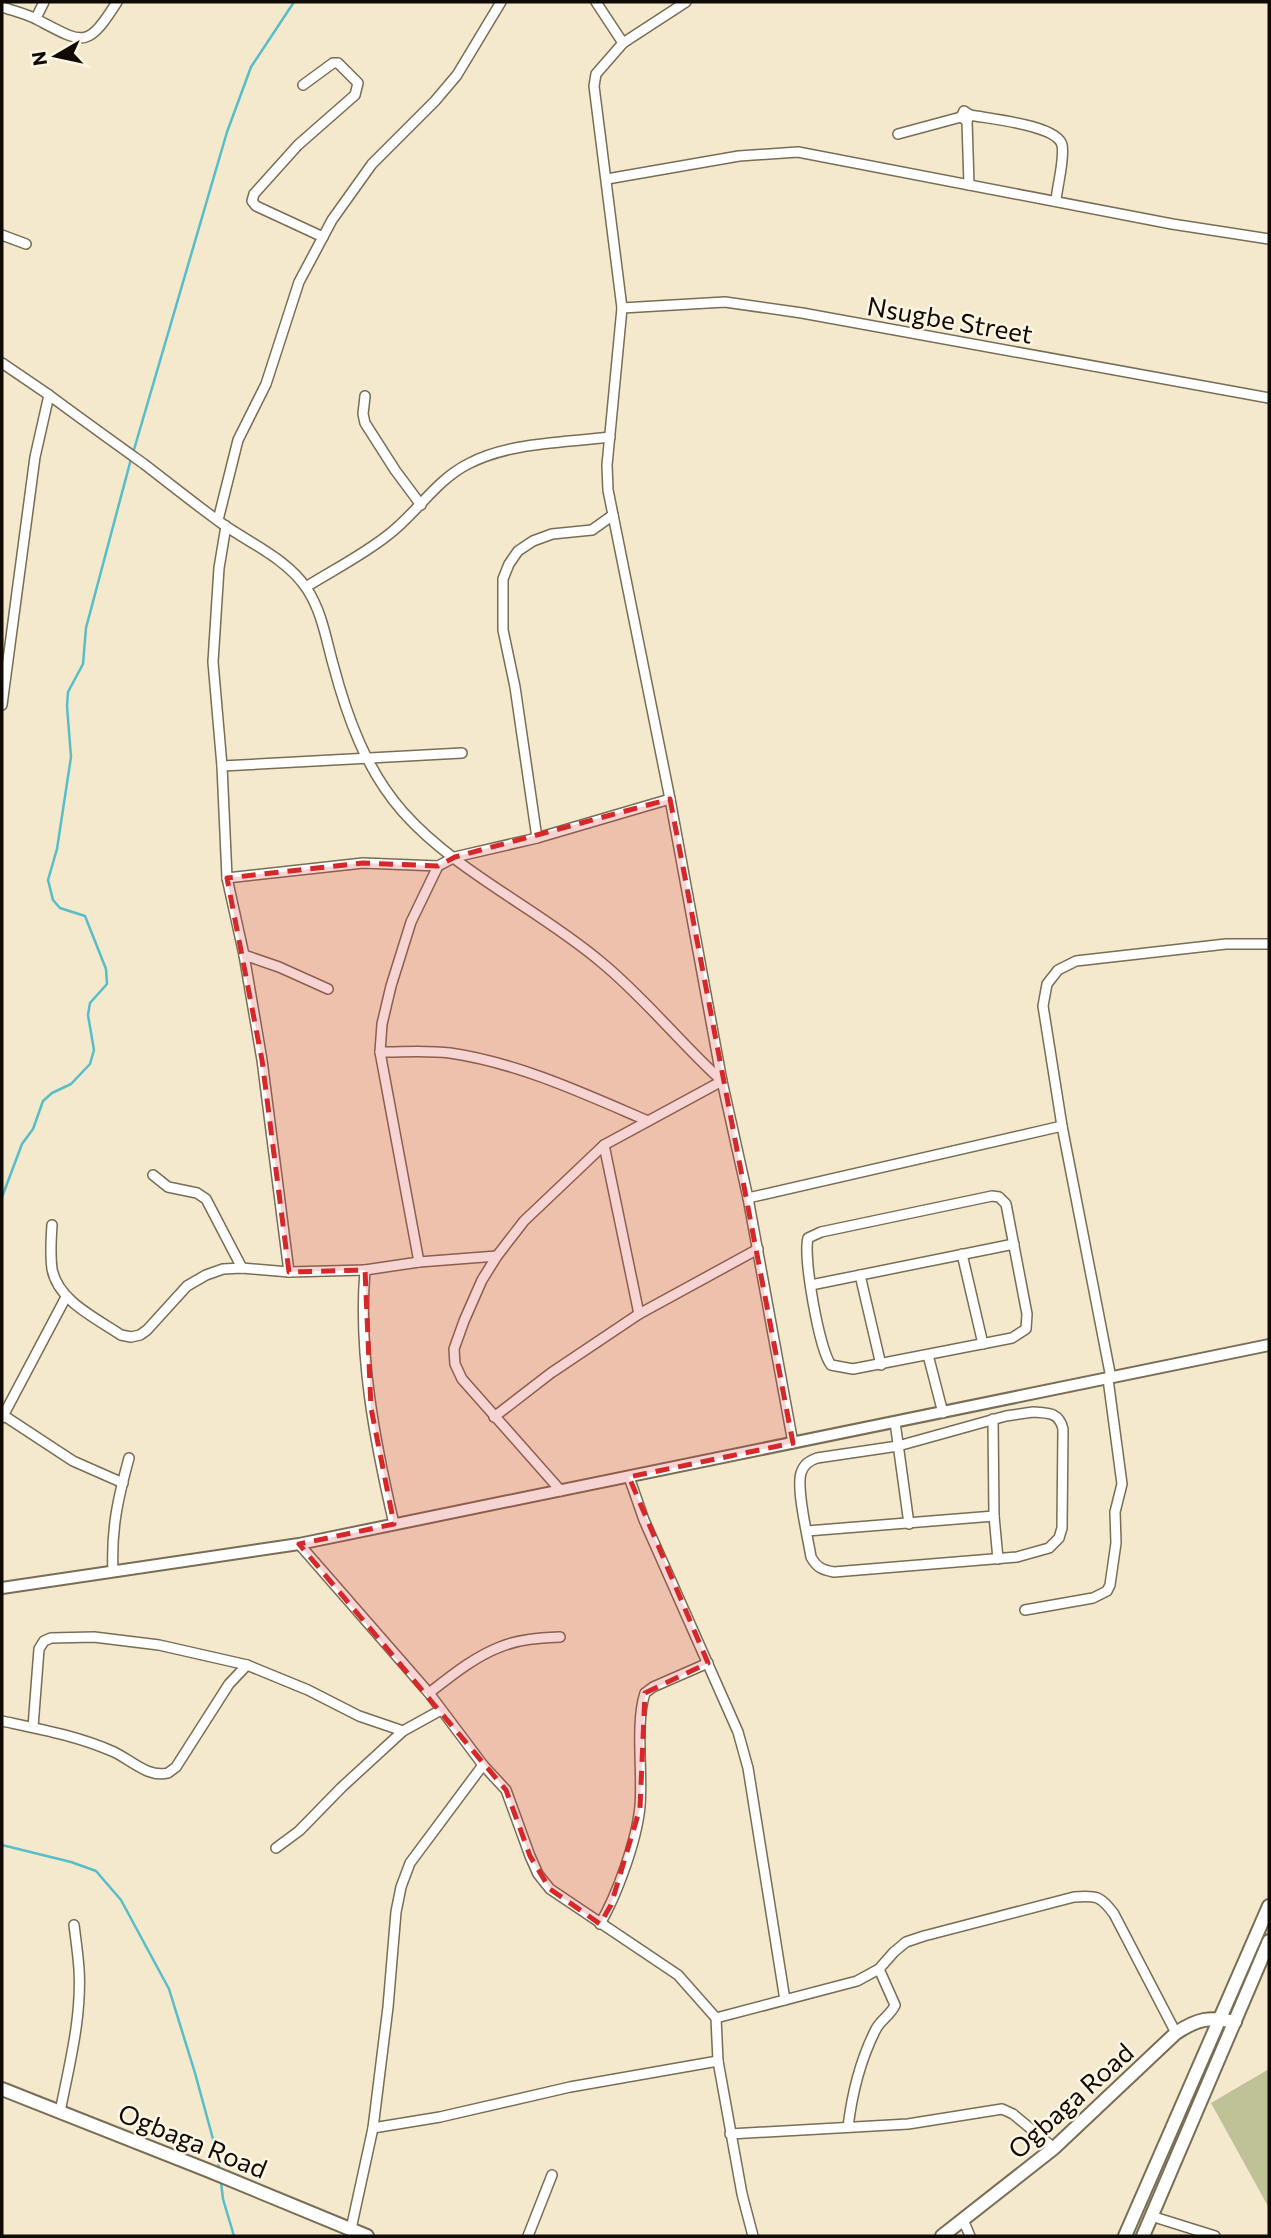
<svg xmlns="http://www.w3.org/2000/svg" width="1271" height="2238" font-family="Commissioner,sans-serif">
<rect width="100%" height="100%" fill="#f4e8cd"/>
<polygon fill="#bfc196" points="1269,2069 1269,2208 1211,2103"/>
<g fill="none" stroke-linecap="round" stroke-linejoin="round">
<g stroke="#55bec9" stroke-width="2.5">
<polyline points="133,453 227,132 251,67 294,2"/>
<polyline points="2,1197 22,1144 33,1129 43,1101 52,1093 71,1084 90,1064 94,1050 88,1015 90,1003 107,984 106,969 85,916 60,908 53,900 48,880 57,849 71,757 67,706 68,692 83,664 86,628 131,459"/>
<polyline points="2,1845 71,1862 96,1871 121,1900 169,1989 195,2073 216,2150 219,2168"/>
<polyline points="221,2182 223,2199 234,2236"/>
</g>
<defs>
<g id="minor">
<polyline points="596,2 623,43 596,74 594,86 622,308 607,465 608,490 670,799 722,1081 748,1198 793,1443"/>
<path d="M 2,7 C 14,11 27,14 38,20 C 84,44 87,49 117,2"/>
<polyline points="36,18 44,2"/>
<polyline points="623,43 686,2"/>
<polyline points="303,85 333,63 338,63 358,83 355,95 298,145 254,194 252,201 256,206 323,237"/>
<path d="M 970,115 C 990,119 1057,125 1062,145 C 1065,159 1057,186 1056,201"/>
<polyline points="967,121 961,117 964,111 970,115 967,121 969,185"/>
<polyline points="898,134 961,117"/>
<polyline points="607,179 739,156 798,152 1172,224 1269,239"/>
<polyline points="2,235 26,244"/>
<polyline points="622,308 725,302 802,313 1269,398"/>
<polyline points="2,363 49,395 35,457 2,705"/>
<path d="M 49,395 C 80,418 112,441 144,464 C 170,484 196,505 224,525 C 252,544 288,560 307,589 C 322,612 326,639 333,664 C 347,717 366,770 403,812 C 456,872 540,910 601,962 C 645,998 680,1043 722,1081 L 604,1145 L 524,1221 L 497,1256 L 482,1280 L 464,1321 L 454,1349 L 455,1364 L 462,1379 L 561,1491"/>
<polyline points="365,396 363,414 365,423 395,470 421,505"/>
<polyline points="218,520 238,440 266,384 299,282 332,220 372,164 435,101 457,75 501,2"/>
<polyline points="226,526 219,568 213,662 222,766 227,878 244,955 262,1060 289,1272"/>
<path d="M 306,587 C 333,570 363,555 388,535 C 416,514 436,480 468,464 C 510,442 563,443 610,437"/>
<polyline points="222,766 462,753"/>
<polyline points="537,838 515,687 503,630 503,579 509,564 518,551 533,541 552,534 592,530 613,515"/>
<polyline points="227,878 363,863 438,866"/>
<polyline points="244,955 279,967 328,989"/>
<path d="M 380,1052 C 404,1052 427,1050 450,1053 C 519,1063 585,1094 648,1121"/>
<polyline points="604,1145 639,1314"/>
<polyline points="153,1175 168,1187 197,1193 206,1199 242,1268"/>
<path d="M 992,1196 L 999,1197 L 1006,1204 L 1027,1314 L 1026,1329 L 1012,1338 L 853,1369 L 831,1365 C 819,1349 803,1257 808,1238 L 821,1232 Z"/>
<polyline points="748,1198 1062,1126"/>
<path d="M 52,1225 C 51,1239 50,1254 52,1269 C 58,1301 96,1318 121,1335 L 131,1337 L 140,1335 L 147,1330 L 187,1286 L 206,1275 L 223,1269 L 242,1268 L 289,1272 L 365,1270"/>
<polyline points="962,1254 983,1344"/>
<polyline points="419,1262 380,1052 382,1024 391,986 411,922 438,866 455,857 537,838 670,799"/>
<polyline points="860,1275 881,1365"/>
<polyline points="811,1285 1014,1244"/>
<polyline points="928,1355 943,1413"/>
<polyline points="1111,1378 1062,1126 1043,1006 1047,984 1058,970 1076,961 1226,944 1269,944"/>
<path d="M 1033,1412 C 1048,1413 1059,1412 1063,1429 L 1062,1528 L 1059,1538 L 1049,1548 L 1017,1557 L 834,1572 C 823,1570 817,1568 811,1557 C 808,1538 796,1489 801,1473 C 804,1464 809,1461 817,1458 L 898,1446 L 1006,1416 Z"/>
<polyline points="3,1415 73,1461 123,1483"/>
<polyline points="494,1417 551,1373 639,1314 758,1249"/>
<polyline points="2,1418 66,1297"/>
<polyline points="993,1419 994,1516 998,1559"/>
<polyline points="895,1422 909,1524"/>
<polyline points="629,1477 644,1520 738,1732 748,1768 785,2000"/>
<path d="M 394,1524 C 375,1442 358,1355 365,1270 L 419,1262 L 497,1256"/>
<polyline points="807,1531 994,1516"/>
<polyline points="299,1544 429,1693 483,1765 506,1790 530,1856 538,1874 550,1889 678,1975 716,2018 718,2061 742,2194 753,2236"/>
<path d="M 113,1571 C 111,1529 118,1498 129,1458"/>
<polyline points="1025,1610 1093,1598 1107,1591 1110,1585 1116,1543 1115,1512 1122,1484 1108,1379"/>
<path d="M 429,1693 C 451,1676 474,1657 500,1647 C 519,1639 540,1638 560,1637"/>
<path d="M 2,1721 C 40,1729 78,1736 114,1752 C 131,1760 148,1778 168,1773 L 176,1767 L 229,1684 L 247,1665"/>
<polyline points="33,1727 39,1649 44,1641 51,1638 94,1637 159,1645 247,1665 308,1690 359,1716 403,1731"/>
<polyline points="276,1848 299,1831 342,1787 403,1731 441,1710"/>
<path d="M 600,1924 C 617,1895 637,1840 640,1806 C 643,1772 635,1724 645,1693 L 653,1687 L 708,1663"/>
<path d="M 716,2018 L 857,1981 L 879,1969 L 894,1952 L 906,1942 L 924,1936 L 1074,1897 C 1096,1895 1101,1896 1114,1914 L 1176,2033"/>
<path d="M 60,2112 C 69,2066 82,2017 79,1969 C 78,1955 76,1940 74,1925"/>
<path d="M 848,2127 C 852,2094 860,2061 875,2031 C 879,2021 891,2015 895,2005 L 879,1969"/>
<polyline points="373,2128 440,2117 570,2087 718,2061"/>
<polyline points="730,2134 908,2124 1002,2109 1013,2114 1054,2148"/>
<polyline points="1151,2216 1215,2236"/>
<polyline points="964,2222 970,2236"/>
<polyline points="351,2229 373,2128 388,2007 396,1912 401,1887 410,1863 483,1765"/>
<polyline points="528,2236 552,2175"/>
</g>
<polyline id="tertiary" points="2,1588 299,1544 1269,1345"/>
<g id="secondary">
<polyline points="2,2089 207,2170 367,2236"/>
<path d="M 942,2236 L 1054,2148 L 1176,2033 C 1197,2019 1210,2016 1235,2022"/>
<polyline points="1125,2236 1269,1906"/>
<polyline points="1143,2236 1269,1941"/>
</g>
</defs>
<use href="#minor" stroke="#786d55" stroke-width="12"/>
<use href="#tertiary" stroke="#786d55" stroke-width="14"/>
<use href="#secondary" stroke="#786d55" stroke-width="16"/>
<use href="#minor" stroke="#fff" stroke-width="9"/>
<use href="#tertiary" stroke="#fff" stroke-width="10"/>
<use href="#secondary" stroke="#fff" stroke-width="12"/>
</g>
<path fill="#d62828" fill-opacity="0.2" stroke="#d62828" stroke-width="5" stroke-dasharray="14 9" stroke-linejoin="round" d="M 670,799 L 793,1443 L 629,1477 L 708,1663 L 645,1693 L 640,1808 L 611,1905 L 600,1924 L 550,1889 L 530,1856 L 506,1790 L 299,1544 L 394,1524 L 371,1408 L 365,1270 L 289,1272 L 262,1060 L 227,878 L 363,863 L 438,866 L 455,857 Z"/>
<g text-anchor="middle" dominant-baseline="central" stroke-width="5" stroke-linejoin="round" paint-order="stroke">
<g font-size="26" fill="#0f0b04" stroke="#fdf6e5">
<text transform="translate(950 319) rotate(10)">Nsugbe Street</text>
<text transform="translate(1070 2100) rotate(-42)">Ogbaga Road</text>
<text transform="translate(193 2140) rotate(22)">Ogbaga Road</text>
</g>
</g>
<rect width="1271" height="2238" fill="none" stroke="#0f0b04" stroke-width="7"/>
<g transform="translate(56 56) rotate(261)" stroke="#fdf6e5" stroke-width="5" paint-order="stroke">
<path d="M0-5L12 26L0 18L-12 26Z" fill="#0f0b04"/>
<text y="-10" font-size="19" font-weight="bold" text-anchor="middle" fill="#0f0b04">N</text>
</g>
</svg>
